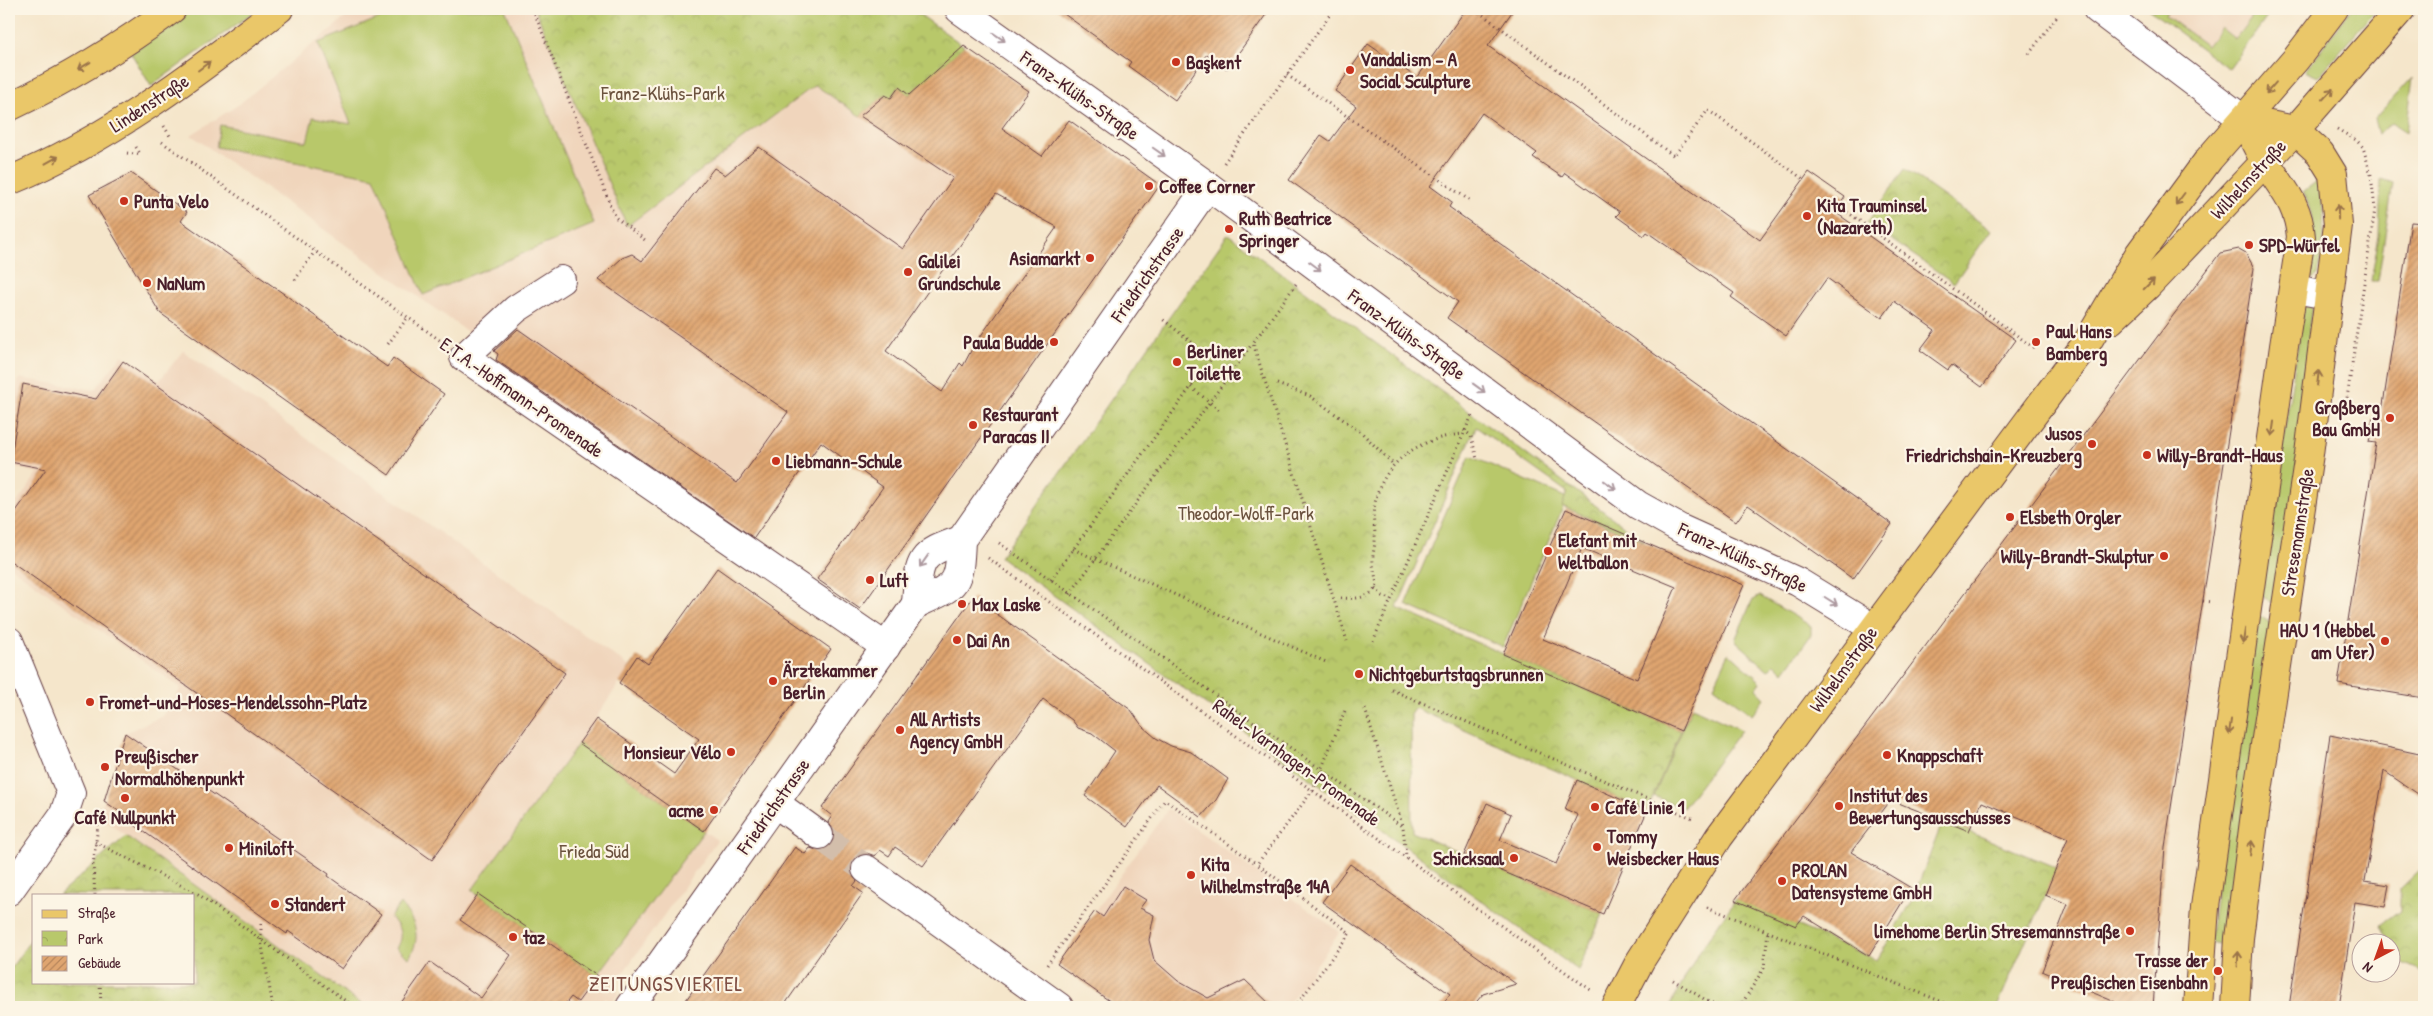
<svg xmlns="http://www.w3.org/2000/svg" width="2433" height="1016" font-family="'Patrick Hand',sans-serif">
<defs>
<pattern id="park-crowns" width="20" height="18" patternUnits="userSpaceOnUse" patternTransform="scale(1.25)"><rect width="20" height="18" fill="#b8c86b"/><path d="M2 6a3 3 0 1 1 6 0M12 15a3 3 0 1 1 6 0" fill="none" stroke="#a0ab5d"/></pattern>
<pattern id="building-hatch" width="6" height="6" patternUnits="userSpaceOnUse" patternTransform="scale(1.25)"><rect width="6" height="6" fill="#dfa570"/><path d="M-1 1l2-2M0 6l6-6M5 7l2-2" fill="none" stroke="#b7865c"/></pattern>
</defs>
<rect width="100%" height="100%" fill="#fcf5e5"/>
<filter id="ink" filterUnits="userSpaceOnUse"><feTurbulence type="fractalNoise" baseFrequency=".02" numOctaves="2"/><feDisplacementMap in="SourceGraphic" scale="10" xChannelSelector="R" yChannelSelector="G"/><feConvolveMatrix kernelMatrix="1 2 1 2 8 2 1 2 1" color-interpolation-filters="sRGB"/></filter>
<filter id="wash" filterUnits="userSpaceOnUse"><feTurbulence type="fractalNoise" baseFrequency=".0096" numOctaves="4" result="noise"/><feDisplacementMap in="SourceGraphic" scale="20" xChannelSelector="R" yChannelSelector="G"/><feGaussianBlur stdDeviation="1.12" result="paint"/><feColorMatrix in="noise" values="0 0 0 0 0 0 0 0 0 0 0 0 0 0 0 0 0 1.4 0 .05"/><feComposite in="paint" operator="in"/></filter>
<g filter="url(#wash)">
<rect width="100%" height="100%" fill="#f5e6cb"/>
<g fill="#f0d5bc">
<polygon points="356,9 535,9 627,226 815,84 860,116 885,95 899,87 1014,169 868,377 972,452 926,517 821,443 751,543 494,364 498,354 489,347 191,135 238,105"/>
<polygon points="2148,9 2273,9 2229,69"/>
<polygon points="183,351 630,667 579,743 717,840 613,987 619,993 612,1002 605,998 598,1007 365,1007 94,813 104,801 125,733 163,716 181,688 9,566 9,514 38,473 9,466 9,426 19,378 95,390 122,355 159,381"/>
<polygon points="1168,809 1340,932 1286,1007 1118,1007 1057,964"/>
</g>
<g fill="#b8c86b" stroke="#81744b">
<polygon points="192,9 258,9 151,86 131,53"/>
<polygon points="402,9 505,9 594,224 423,295 374,177 216,147 220,125 307,142 313,117 351,124 318,43"/>
<polygon points="2148,9 2169,9 2165,15 2207,46 2221,28 2235,39 2258,9 2273,9 2229,69"/>
<polygon points="2351,9 2376,9 2318,77 2305,71"/>
<polygon points="2413,77 2406,132 2392,123 2378,134 2374,119"/>
<polygon points="2381,179 2393,183 2378,281 2371,281 2379,236"/>
<path d="M 2317,181 C 2328,212 2323,243 2318,275 L 2312,279 L 2309,274 C 2314,245 2317,220 2303,192 Z"/>
<polygon points="2304,306 2312,306 2309,328 2310,402 2278,605 2259,595"/>
<polygon points="1470,456 1567,498 1503,647 1406,605"/>
<polygon points="1760,596 1811,626 1811,635 1784,672 1775,663 1768,670 1735,640 1752,601"/>
<polygon points="2257,614 2275,626 2229,946 2209,942"/>
<polygon points="1729,653 1761,682 1756,689 1765,698 1752,715 1714,686"/>
<polygon points="1692,707 1741,730 1683,808 1654,796"/>
<polygon points="579,743 704,831 597,976 472,890"/>
<path d="M 400,904 C 416,921 422,937 409,958 L 396,948 C 404,936 400,926 390,917 Z"/>
</g>
<g fill="url(#park-crowns)" stroke="#81744b">
<polygon points="535,9 912,9 964,46 909,95 898,87 891,98 885,95 860,116 815,85 627,226"/>
<polygon points="1905,169 1991,230 1954,283 1867,223"/>
<polygon points="1228,234 1645,542 1562,506 1567,492 1476,427 1397,608 1681,731 1647,811 1419,710 1415,708 1411,713 1412,832 1603,914 1578,970 1000,557"/>
<polygon points="1943,821 2057,868 1997,1007 1669,1007 1699,952 1736,899 1877,960 1911,903"/>
<polygon points="126,836 365,1007 9,1007 9,971 34,935 34,982 194,982 194,895 59,895"/>
<polygon points="2424,866 2424,973 2400,963 2381,925 2400,911 2400,889"/>
</g>
<g id="blocks">
<g fill="url(#building-hatch)" fill-rule="evenodd">
<polygon points="1057,9 1270,9 1227,69 1207,54 1175,100 1128,66 1131,62"/>
<polygon points="1466,9 1514,9 1488,46 1760,240 1809,172 1845,197 1835,212 2016,340 1982,387 1952,365 1948,370 1920,350 1935,330 1894,301 1882,318 1827,278 1786,336 1731,297 1734,293 1647,232 1644,236 1616,216 1620,212 1565,173 1562,177 1533,157 1537,153 1482,113 1430,186 1452,202 1449,207 1892,524 1853,579 1748,505 1736,522 1581,413 1447,318 1458,302 1289,180 1321,135 1330,141 1356,106 1335,91 1368,44 1417,78"/>
<path d="M 964,46 L 1029,91 L 1002,128 L 1042,156 L 1069,120 L 1160,185 L 860,609 L 817,579 L 883,487 L 821,442 L 754,538 L 496,360 L 498,354 L 494,351 L 518,329 L 737,483 L 788,412 L 598,280 L 622,258 L 632,254 L 642,261 L 714,168 L 725,175 L 759,147 L 903,249 L 953,178 L 860,116 L 885,95 L 891,98 L 899,87 L 909,95 ZM 996,194 L 1057,227 L 973,347 L 963,366 L 960,363 L 942,392 L 886,351 Z"/>
<polygon points="131,173 187,212 181,221 387,367 393,358 444,394 389,475 160,313 89,195"/>
<polygon points="2411,222 2424,223 2424,698 2338,684 2376,443 2369,442 2373,417 2381,418"/>
<polygon points="2239,249 2246,253 2254,268 2165,847 2153,1007 2115,1007 2115,1002 2042,971 2068,904 2045,895 2068,838 1982,802 1969,831 1891,800 1851,852 1911,888 1869,956 1804,916 1796,926 1735,900 2220,253"/>
<polygon points="123,361 565,673 432,860 9,560 9,521 46,469 10,462 23,384 96,399"/>
<path d="M 1566,509 L 1744,585 L 1681,731 L 1503,654 ZM 1582,548 L 1676,587 L 1637,679 L 1543,639 Z"/>
<polygon points="717,568 831,649 704,831 579,743 596,719 674,774 699,739 619,683 637,656 648,664"/>
<polygon points="973,597 1131,710 1143,727 1156,738 1171,746 1191,752 1228,779 1216,800 1201,817 1157,785 1127,827 1085,796 1115,751 1092,733 1078,728 1072,720 1043,699 923,866 895,847 889,856 880,850 875,856 867,853 860,855 854,860 850,868 852,875 857,881 853,886 863,893 783,1007 681,1007 795,847 805,854 810,848 817,850 825,849 832,844 834,837 833,829 828,822 832,816 822,808"/>
<polygon points="125,733 329,874 328,876 381,914 342,969 288,931 287,934 129,821 130,819 104,801"/>
<polygon points="2330,735 2424,755 2424,798 2384,771 2365,881 2389,885 2385,907 2355,902 2339,1007 2289,1007"/>
<polygon points="1577,780 1647,811 1603,914 1464,855 1487,803 1511,814 1500,840 1556,864 1578,815 1565,809"/>
<polygon points="1350,864 1445,933 1516,984 1483,994 1472,1007 1440,1007 1450,994 1322,902"/>
<polygon points="1123,886 1146,900 1140,908 1154,915 1149,940 1154,960 1178,981 1208,998 1245,980 1273,1007 1118,1007 1057,964 1095,911 1103,917"/>
<polygon points="478,894 597,976 578,1002 571,997 563,1007 398,1007 430,962 481,998 511,955 460,920"/>
</g>
</g>
</g>
<g filter="url(#ink)">
<use href="#blocks" fill-opacity="0" stroke="#643d43" stroke-width="1"/>
<g fill="none" stroke-linecap="round" stroke-linejoin="round">
<polyline stroke="#d3beab" stroke-width="28" stroke-dasharray="28 14" stroke-linecap="butt" points="819,835 866,869"/>
<defs>
<g id="minor">
<polyline points="959,9 1208,186 1638,505 1681,529 1798,582 1873,628"/>
<polyline points="2097,9 2244,120"/>
<polyline points="561,280 516,309 464,357 886,647"/>
<polyline points="2294,289 2328,295"/>
<path d="M 916,604 C 919,560 918,554 961,540"/>
<polyline points="9,641 71,793 64,814 9,891"/>
<polyline points="775,803 819,835"/>
<polyline points="866,869 1059,1007"/>
<path d="M 630,1007 L 916,604 C 958,585 959,586 961,540 L 1208,186"/>
</g>
<g id="major">
<path d="M 9,107 C 66,80 122,46 172,9"/>
<path d="M 9,181 C 108,140 195,74 279,9"/>
<polyline points="2111,320 2148,285 2295,130 2401,9"/>
<polyline points="1616,1007 1640,961 1719,837 2088,341 2139,254 2209,159 2296,59 2334,9"/>
<path d="M 2198,1007 L 2205,907 L 2284,346 L 2301,237 C 2298,202 2282,189 2265,161 C 2257,148 2251,133 2244,120"/>
<polyline points="2235,1007 2239,938 2257,798 2309,454 2338,225 2333,174 2320,153 2295,130 2244,120"/>
</g>
</defs>
<use href="#minor" stroke="#643d43" stroke-width="30"/>
<use href="#major" stroke="#643d43" stroke-width="30"/>
<g stroke="#643d43" stroke-width="3" stroke-dasharray="1 4" stroke-linecap="butt">
<polyline points="533,9 615,217 645,240"/>
<polyline points="1475,9 1674,156 1708,110 1803,179"/>
<polyline points="2029,54 2058,15"/>
<polyline points="1287,75 1472,202"/>
<polyline points="164,126 170,136"/>
<polyline points="2337,129 2356,140 2363,147 2371,175 2375,209 2346,405"/>
<polyline points="162,142 441,341"/>
<polyline points="136,147 141,155"/>
<polyline points="127,153 141,155"/>
<polyline points="1224,163 1334,9"/>
<polyline points="1839,206 2037,350"/>
<polyline points="295,280 315,251"/>
<polyline points="1296,284 1253,343 1347,641"/>
<polyline points="388,344 408,317"/>
<polyline points="1277,384 1310,396 1362,433 1393,464"/>
<polyline points="1191,387 1222,412"/>
<polyline points="1464,430 1471,436 1477,459"/>
<polyline points="2010,514 2019,522"/>
<polyline points="999,543 1403,827"/>
<polyline points="1073,549 1326,662"/>
<polyline points="988,558 1592,991"/>
<polyline points="1051,580 1212,358 1161,318"/>
<polyline points="1375,589 1383,596 1391,599"/>
<polyline points="1070,594 1252,344"/>
<path d="M 1341,598 C 1355,599 1371,599 1377,585 C 1376,577 1373,569 1373,562 C 1372,553 1376,544 1375,535 C 1375,527 1372,517 1374,508 C 1381,462 1419,438 1463,434"/>
<polyline points="2203,601 2212,602"/>
<polyline points="1373,641 1472,415"/>
<polyline points="1392,690 1692,818"/>
<polyline points="1365,709 1403,827 1406,856"/>
<polyline points="95,842 198,894 354,1007"/>
<polyline points="95,895 93,865 100,810"/>
<polyline points="1707,907 1955,1007"/>
<polyline points="261,924 261,940 273,1007"/>
<polyline points="1047,965 1165,800 1257,864"/>
<polyline points="1673,980 1717,1007"/>
<polyline points="100,982 101,1007"/>
<polyline points="1295,1007 1350,933 1257,864 1313,790 1346,708"/>
<polyline points="1740,1007 1764,968 1768,931"/>
</g>
<use href="#minor" stroke="#fff" stroke-width="28"/>
<use href="#major" stroke="#eac769" stroke-width="28"/>
</g>
<defs><path id="oneway-shaft" d="M-6 0H5M1.5-3L5.5 0L1.5 3" fill="none" stroke-width="1.6" stroke-linecap="round" stroke-linejoin="round" transform="scale(1.25)"/></defs>
<g stroke="#ae9aa0">
<use href="#oneway-shaft" transform="translate(999 37) rotate(35)"/>
<use href="#oneway-shaft" transform="translate(1159 152) rotate(35)"/>
<use href="#oneway-shaft" transform="translate(1315 266) rotate(37)"/>
<use href="#oneway-shaft" transform="translate(1479 388) rotate(36)"/>
<use href="#oneway-shaft" transform="translate(1610 485) rotate(36)"/>
<use href="#oneway-shaft" transform="translate(924 561) rotate(125)"/>
<use href="#oneway-shaft" transform="translate(1831 601) rotate(32)"/>
</g>
<g stroke="#9a734a">
<use href="#oneway-shaft" transform="translate(84 66) rotate(149)"/>
<use href="#oneway-shaft" transform="translate(204 66) rotate(-37)"/>
<use href="#oneway-shaft" transform="translate(2271 88) rotate(131)"/>
<use href="#oneway-shaft" transform="translate(2328 94) rotate(-47)"/>
<use href="#oneway-shaft" transform="translate(52 160) rotate(-29)"/>
<use href="#oneway-shaft" transform="translate(2180 199) rotate(127)"/>
<use href="#oneway-shaft" transform="translate(2338 212) rotate(-91)"/>
<use href="#oneway-shaft" transform="translate(2149 284) rotate(-45)"/>
<use href="#oneway-shaft" transform="translate(2318 378) rotate(-83)"/>
<use href="#oneway-shaft" transform="translate(2273 429) rotate(98)"/>
<use href="#oneway-shaft" transform="translate(2244 636) rotate(99)"/>
<use href="#oneway-shaft" transform="translate(2230 727) rotate(98)"/>
<use href="#oneway-shaft" transform="translate(2251 848) rotate(-83)"/>
<use href="#oneway-shaft" transform="translate(2238 959) rotate(-87)"/>
</g>
</g>
<g fill="#c8321e" stroke="#fcf5e5" stroke-width="2">
<circle cx="1176" cy="62" r="5"/>
<circle cx="1350" cy="70" r="5"/>
<circle cx="1149" cy="186" r="5"/>
<circle cx="124" cy="201" r="5"/>
<circle cx="1807" cy="216" r="5"/>
<circle cx="1229" cy="229" r="5"/>
<circle cx="2249" cy="245" r="5"/>
<circle cx="1090" cy="258" r="5"/>
<circle cx="908" cy="272" r="5"/>
<circle cx="147" cy="283" r="5"/>
<circle cx="1054" cy="342" r="5"/>
<circle cx="2036" cy="342" r="5"/>
<circle cx="1177" cy="362" r="5"/>
<circle cx="2390" cy="418" r="5"/>
<circle cx="973" cy="425" r="5"/>
<circle cx="2092" cy="444" r="5"/>
<circle cx="2147" cy="455" r="5"/>
<circle cx="776" cy="461" r="5"/>
<circle cx="2010" cy="517" r="5"/>
<circle cx="1548" cy="551" r="5"/>
<circle cx="2164" cy="556" r="5"/>
<circle cx="870" cy="580" r="5"/>
<circle cx="962" cy="604" r="5"/>
<circle cx="957" cy="640" r="5"/>
<circle cx="2385" cy="641" r="5"/>
<circle cx="1359" cy="674" r="5"/>
<circle cx="773" cy="681" r="5"/>
<circle cx="90" cy="702" r="5"/>
<circle cx="900" cy="730" r="5"/>
<circle cx="731" cy="752" r="5"/>
<circle cx="1887" cy="755" r="5"/>
<circle cx="105" cy="767" r="5"/>
<circle cx="125" cy="798" r="5"/>
<circle cx="1839" cy="806" r="5"/>
<circle cx="1595" cy="807" r="5"/>
<circle cx="714" cy="810" r="5"/>
<circle cx="1597" cy="847" r="5"/>
<circle cx="229" cy="848" r="5"/>
<circle cx="1514" cy="858" r="5"/>
<circle cx="1191" cy="875" r="5"/>
<circle cx="1782" cy="881" r="5"/>
<circle cx="275" cy="904" r="5"/>
<circle cx="2130" cy="931" r="5"/>
<circle cx="513" cy="937" r="5"/>
<circle cx="2218" cy="971" r="5"/>
</g>
<g text-anchor="middle" dominant-baseline="central" stroke-width="4.5" stroke-linejoin="round" paint-order="stroke">
<g font-size="19" font-weight="bold" fill="#4a1f2b" stroke="#fcf5e5" text-anchor="start">
<text x="1360" y="59">Vandalism – A<tspan x="1360" dy="22">Social Sculpture</tspan></text>
<text x="1186" y="62">Başkent</text>
<text x="1159" y="186">Coffee Corner</text>
<text x="134" y="201">Punta Velo</text>
<text x="1817" y="205">Kita Trauminsel<tspan x="1817" dy="22">(Nazareth)</tspan></text>
<text x="1239" y="218">Ruth Beatrice<tspan x="1239" dy="22">Springer</tspan></text>
<text x="2259" y="245">SPD-Würfel</text>
<text x="1080" y="258" text-anchor="end">Asiamarkt</text>
<text x="918" y="261">Galilei<tspan x="918" dy="22">Grundschule</tspan></text>
<text x="157" y="283">NaNum</text>
<text x="2046" y="331">Paul Hans<tspan x="2046" dy="22">Bamberg</tspan></text>
<text x="1044" y="342" text-anchor="end">Paula Budde</text>
<text x="1187" y="351">Berliner<tspan x="1187" dy="22">Toilette</tspan></text>
<text x="2380" y="407" text-anchor="end">Großberg<tspan x="2380" dy="22">Bau GmbH</tspan></text>
<text x="983" y="414">Restaurant<tspan x="983" dy="22">Paracas II</tspan></text>
<text x="2082" y="433" text-anchor="end">Jusos<tspan x="2082" dy="22">Friedrichshain-Kreuzberg</tspan></text>
<text x="2157" y="455">Willy-Brandt-Haus</text>
<text x="786" y="461">Liebmann-Schule</text>
<text x="2020" y="517">Elsbeth Orgler</text>
<text x="1558" y="540">Elefant mit<tspan x="1558" dy="22">Weltballon</tspan></text>
<text x="2154" y="556" text-anchor="end">Willy-Brandt-Skulptur</text>
<text x="880" y="580">Luft</text>
<text x="972" y="604">Max Laske</text>
<text x="2375" y="630" text-anchor="end">HAU 1 (Hebbel<tspan x="2375" dy="22">am Ufer)</tspan></text>
<text x="967" y="640">Dai An</text>
<text x="783" y="670">Ärztekammer<tspan x="783" dy="22">Berlin</tspan></text>
<text x="1369" y="674">Nichtgeburtstagsbrunnen</text>
<text x="100" y="702">Fromet-und-Moses-Mendelssohn-Platz</text>
<text x="910" y="719">All Artists<tspan x="910" dy="22">Agency GmbH</tspan></text>
<text x="721" y="752" text-anchor="end">Monsieur Vélo</text>
<text x="1897" y="755">Knappschaft</text>
<text x="115" y="756">Preußischer<tspan x="115" dy="22">Normalhöhenpunkt</tspan></text>
<text x="1849" y="795">Institut des<tspan x="1849" dy="22">Bewertungsausschusses</tspan></text>
<text x="1605" y="807">Café Linie 1</text>
<text x="704" y="810" text-anchor="end">acme</text>
<text x="125" y="817" text-anchor="middle">Café Nullpunkt</text>
<text x="1607" y="836">Tommy<tspan x="1607" dy="22">Weisbecker Haus</tspan></text>
<text x="239" y="848">Miniloft</text>
<text x="1504" y="858" text-anchor="end">Schicksaal</text>
<text x="1201" y="864">Kita<tspan x="1201" dy="22">Wilhelmstraße 14A</tspan></text>
<text x="1792" y="870">PROLAN<tspan x="1792" dy="22">Datensysteme GmbH</tspan></text>
<text x="285" y="904">Standert</text>
<text x="2120" y="931" text-anchor="end">limehome Berlin Stresemannstraße</text>
<text x="523" y="937">taz</text>
<text x="2208" y="960" text-anchor="end">Trasse der<tspan x="2208" dy="22">Preußischen Eisenbahn</tspan></text>
</g>
<g font-size="19" fill="#6b523e" stroke="#fcf5e5">
<text x="663" y="93">Franz-Klühs-Park</text>
<text x="1246" y="513">Theodor-Wolff-Park</text>
<text x="594" y="851">Frieda Süd</text>
</g>
<g font-size="19" fill="#4a1f2b" stroke="#fcf5e5">
<text transform="translate(1080 95) rotate(35)">Franz-Klühs-Straße</text>
<text transform="translate(149 103) rotate(-33)">Lindenstraße</text>
<text transform="translate(2248 179) rotate(-47)">Wilhelmstraße</text>
<text transform="translate(1147 274) rotate(-55)">Friedrichstrasse</text>
<text transform="translate(1407 334) rotate(36)">Franz-Klühs-Straße</text>
<text transform="translate(522 397) rotate(35)">E.T.A.-Hoffmann-Promenade</text>
<text transform="translate(2297 532) rotate(-81)">Stresemannstraße</text>
<text transform="translate(1743 557) rotate(25)">Franz-Klühs-Straße</text>
<text transform="translate(1843 669) rotate(-54)">Wilhelmstraße</text>
<text transform="translate(1297 762) rotate(36)">Rahel-Varnhagen-Promenade</text>
<text transform="translate(773 806) rotate(-55)">Friedrichstrasse</text>
</g>
<g font-size="21" letter-spacing="1" fill="#7e4e43" stroke="#fcf5e5">
<text x="666" y="983">ZEITUNGSVIERTEL</text>
</g>
</g>
<rect width="2433" height="1016" fill="none" stroke="#fcf5e5" stroke-width="30"/>
<rect x="32" y="894" width="162" height="90" fill="#fcf5e5" stroke="#b59f9b"/>
<rect x="42" y="910" width="25" height="8" fill="#eac769" stroke="#b59f9b"/>
<text x="78" y="918" font-size="15" fill="#4a1f2b">Straße</text>
<rect x="42" y="931" width="25" height="15" fill="url(#park-crowns)" stroke="#b59f9b"/>
<text x="78" y="944" font-size="15" fill="#4a1f2b">Park</text>
<rect x="42" y="956" width="25" height="15" fill="url(#building-hatch)" stroke="#b59f9b"/>
<text x="78" y="968" font-size="15" fill="#4a1f2b">Gebäude</text>
<g transform="translate(2376 958) rotate(221)"><circle r="24" fill="#fcf5e5" stroke="#b59f9b"/>
<path d="M0-4L9 19L0 12L-9 19Z" fill="#c8321e"/>
<text y="-8" font-size="14" font-weight="bold" text-anchor="middle" fill="#4a1f2b">N</text>
</g>
</svg>
